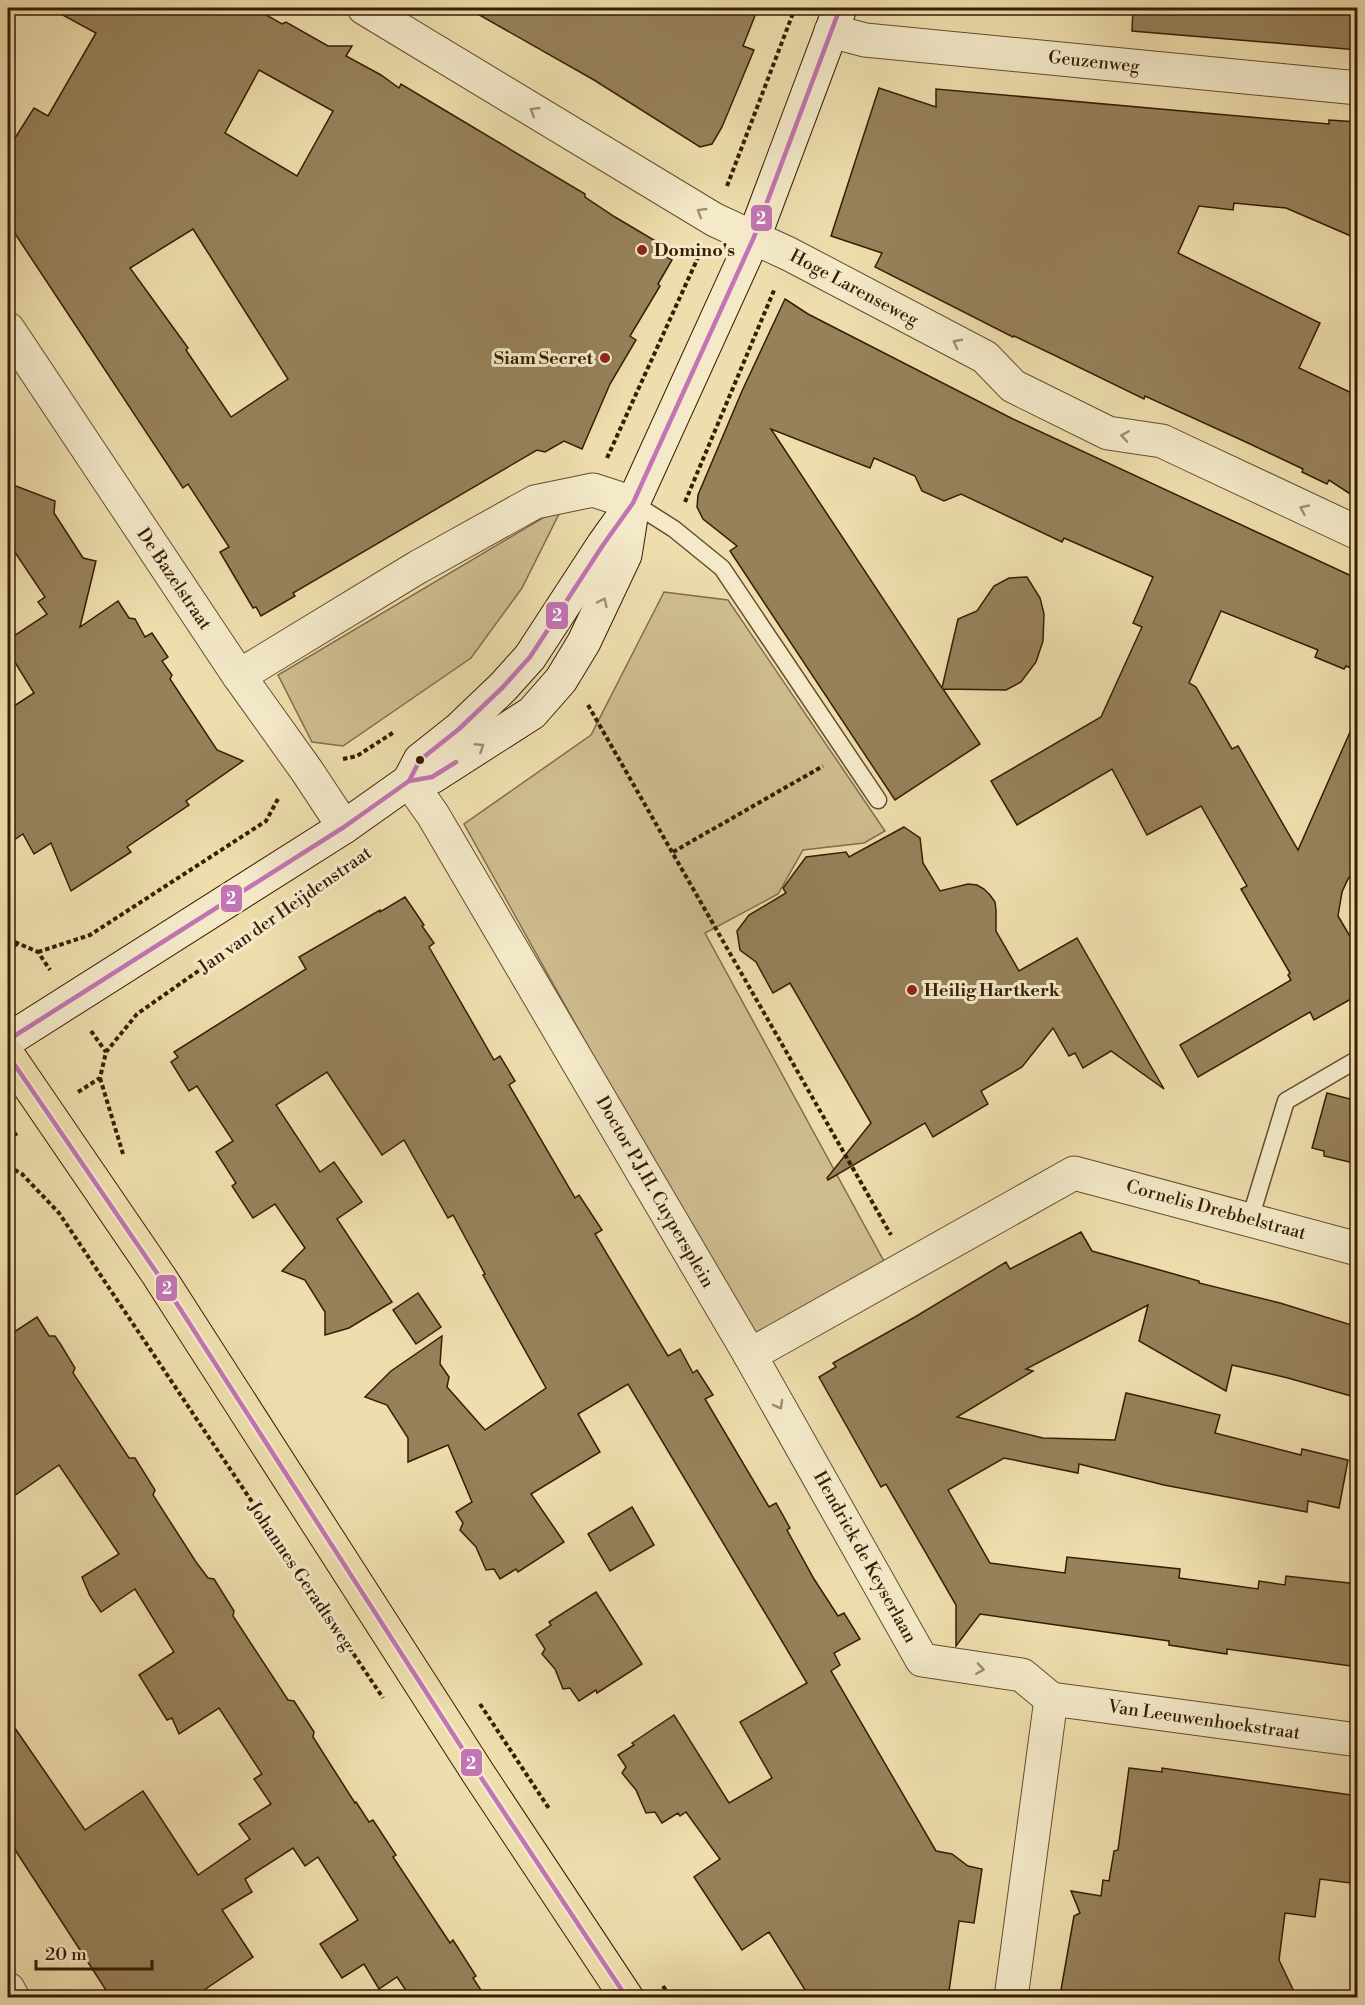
<svg xmlns="http://www.w3.org/2000/svg" width="1365" height="2005" font-family="'Libre Bodoni',serif">
<rect width="100%" height="100%" fill="#eedead"/>
<filter id="stains"><feTurbulence type="fractalNoise" baseFrequency=".00333" numOctaves="4"/><feColorMatrix values="0 0 0 0 .2 0 0 0 0 .09 0 0 0 0 .02 0 0 0 .5 -.17"/></filter>
<radialGradient id="worn" r=".72"><stop offset=".6" stop-color="#630" stop-opacity="0"/><stop offset="1" stop-color="#630" stop-opacity=".3"/></radialGradient>
<g fill="#cfbd90" stroke="#836d4a" stroke-width="1.5">
<polygon points="563,506 522,588 471,658 343,746 312,742 278,675"/>
<polygon points="664,592 728,600 885,831 864,843 803,850 778,894 705,933 886,1265 751,1339 464,824 591,735"/>
</g>
<g fill="#96815b" stroke="#371d03" stroke-width="1.5" fill-rule="evenodd">
<path d="M 50,8 L 254,8 L 282,24 L 286,22 L 328,46 L 352,46 L 346,56 L 381,75 L 399,88 L 401,84 L 441,108 L 585,194 L 585,197 L 615,217 L 669,249 L 665,256 L 672,260 L 658,284 L 660,286 L 630,336 L 636,340 L 610,384 L 582,449 L 564,441 L 545,452 L 537,450 L 293,593 L 295,596 L 261,616 L 256,607 L 253,608 L 220,552 L 229,547 L 188,484 L 183,488 L 8,223 L 8,149 L 34,108 L 48,116 L 96,33 ZM 259,70 L 333,111 L 297,176 L 225,133 ZM 193,229 L 288,379 L 231,417 L 186,350 L 188,348 L 130,268 Z"/>
<polygon points="467,8 758,8 743,46 754,50 722,127 712,144 700,147 594,80"/>
<polygon points="1133,8 1358,8 1358,50 1132,31"/>
<polygon points="879,88 936,107 936,89 1329,124 1329,120 1358,122 1358,239 1286,208 1234,203 1233,210 1199,206 1178,253 1320,323 1299,368 1358,396 1358,499 1329,480 1327,484 1302,472 1303,469 1248,443 1145,396 1144,399 1058,357 1014,336 1013,337 875,267 882,253 831,236"/>
<polygon points="785,299 808,314 1011,418 1358,579 1358,671 1346,666 1344,669 1315,657 1318,650 1221,611 1189,683 1196,687 1232,749 1238,746 1298,850 1358,714 1358,867 1348,879 1342,892 1338,916 1358,950 1358,995 1314,1020 1310,1012 1198,1077 1180,1045 1291,980 1288,975 1290,973 1241,889 1247,886 1201,806 1147,835 1112,769 1017,825 991,781 1101,717 1142,627 1133,623 1153,577 1064,538 1062,542 961,494 944,501 922,491 915,476 874,458 870,468 771,429 942,688 958,619 977,611 994,586 1009,578 1027,577 1040,598 1044,614 1043,641 1036,662 1021,682 1006,690 943,689 980,744 895,800 730,551 737,546 703,519 697,507 698,495 742,391"/>
<polygon points="8,483 55,501 54,513 83,558 96,561 80,627 118,601 129,618 135,619 145,637 152,633 168,657 162,661 172,675 170,679 217,750 243,761 186,801 189,805 127,847 131,852 71,891 51,843 34,854 23,834 8,844 8,710 34,693 8,651 8,640 47,614 38,602 45,597 8,542"/>
<polygon points="904,827 920,838 923,863 940,891 968,884 977,885 984,889 990,895 995,902 996,910 996,931 1019,971 1077,938 1164,1089 1111,1051 1083,1068 1075,1053 1069,1056 1053,1028 1022,1067 981,1091 988,1104 933,1137 925,1123 828,1180 827,1178 871,1123 790,983 773,993 756,962 740,950 737,931 749,915 786,893 783,888 806,857 846,852 849,857"/>
<polygon points="405,897 424,925 422,926 434,943 429,947 494,1060 500,1056 515,1081 509,1085 575,1198 579,1195 602,1230 595,1234 668,1356 680,1349 693,1373 697,1370 713,1395 705,1399 769,1507 776,1503 790,1528 787,1530 814,1579 838,1616 844,1613 860,1639 834,1653 840,1665 831,1671 936,1851 952,1854 968,1866 982,1869 974,1923 959,1921 948,1998 810,1998 769,1932 742,1950 694,1877 720,1859 686,1812 680,1816 678,1813 662,1823 655,1812 646,1813 636,1790 622,1773 626,1767 618,1755 634,1745 632,1743 674,1715 729,1803 772,1778 740,1722 807,1683 628,1384 578,1414 600,1452 531,1494 564,1542 518,1572 516,1569 500,1579 494,1569 486,1570 476,1547 460,1530 463,1523 456,1512 472,1502 448,1445 408,1462 408,1438 387,1405 365,1397 391,1371 442,1336 440,1364 449,1377 447,1387 485,1430 546,1388 483,1275 485,1274 453,1215 448,1218 404,1140 382,1155 327,1072 276,1105 320,1172 334,1162 362,1202 337,1219 392,1302 349,1328 325,1335 325,1312 305,1280 282,1271 305,1248 275,1204 253,1218 232,1186 236,1183 216,1152 233,1141 197,1086 189,1091 171,1062 178,1057 174,1052 306,969 299,957 380,910 380,912"/>
<polygon points="1327,1093 1358,1101 1358,1164 1324,1156 1324,1151 1312,1148"/>
<polygon points="1081,1232 1092,1251 1199,1281 1199,1283 1280,1303 1358,1327 1358,1398 1288,1378 1232,1365 1226,1391 1139,1341 1148,1305 1026,1369 1033,1371 957,1417 1043,1438 1115,1440 1126,1393 1220,1415 1215,1433 1301,1455 1302,1449 1348,1460 1339,1508 1308,1501 1307,1512 1164,1485 1079,1464 1078,1473 1004,1458 948,1490 990,1563 1065,1573 1067,1557 1180,1569 1179,1578 1258,1589 1259,1581 1285,1585 1286,1576 1358,1584 1358,1667 1227,1649 1227,1654 1169,1645 1169,1641 980,1614 956,1646 956,1605 886,1484 881,1487 819,1377 836,1367 833,1363 915,1317 1006,1262 1010,1269"/>
<polygon points="418,1293 441,1327 416,1344 393,1310"/>
<polygon points="37,1317 49,1336 55,1336 61,1345 75,1368 73,1373 129,1458 135,1458 155,1490 153,1495 196,1562 208,1578 214,1579 234,1611 233,1616 288,1700 294,1701 314,1732 313,1737 355,1803 356,1802 369,1822 373,1820 396,1855 393,1857 450,1943 453,1940 476,1976 473,1978 486,1998 411,1998 397,1977 379,1989 364,1964 342,1978 320,1944 358,1920 318,1857 305,1866 293,1848 245,1879 252,1892 222,1910 253,1957 192,1998 111,1998 95,1973 8,1839 8,1718 85,1830 143,1791 198,1875 250,1839 239,1824 271,1804 254,1779 262,1774 219,1708 179,1734 172,1718 167,1720 139,1675 174,1652 135,1589 101,1612 90,1596 82,1577 119,1554 59,1465 8,1500 8,1336"/>
<polygon points="632,1507 654,1545 610,1571 588,1534"/>
<polygon points="596,1592 642,1664 597,1693 596,1690 579,1701 570,1688 563,1689 555,1669 542,1654 545,1649 536,1635 551,1625 549,1622"/>
<polygon points="1129,1768 1162,1772 1162,1768 1358,1796 1358,1884 1320,1879 1315,1917 1285,1913 1279,1960 1297,1998 1112,1998 1061,1990 1074,1916 1080,1913 1071,1891 1101,1896 1103,1880 1109,1881 1114,1851 1118,1850"/>
</g>
<g fill="none" stroke-linecap="round" stroke-linejoin="round">
<defs>
<g id="lane">
<polyline points="633,503 674,529 722,568 878,800"/>
<polyline points="1250,1219 1286,1101 1358,1059"/>
</g>
<g id="street">
<polyline points="364,8 715,220 789,254 985,357 1013,386 1108,433 1162,441 1358,533"/>
<polyline points="831,31 865,40 1358,88"/>
<polyline points="8,329 239,676 307,771 344,827"/>
<polyline points="239,676 418,567 535,502 593,490 633,503"/>
<polyline points="409,781 433,815 750,1355 922,1660 1022,1675 1051,1699"/>
<polyline points="750,1355 1074,1173 1358,1249"/>
<polyline points="1051,1699 1358,1740"/>
<polyline points="8,1989 13,1998"/>
<polyline points="1011,1998 1051,1699"/>
</g>
<g id="secondary">
<polyline points="409,781 420,760 459,729 503,687 530,657 603,545 633,503 754,237 840,8"/>
<polyline points="8,1040 344,827 409,781 432,777 532,713 561,680 584,642 625,555 632,511"/>
</g>
<polyline id="primary" points="8,1055 159,1276 478,1773 627,1998"/>
</defs>
<use href="#lane" stroke="#654d2e" stroke-width="19"/>
<use href="#street" stroke="#654d2e" stroke-width="35"/>
<use href="#secondary" stroke="#371d03" stroke-width="35"/>
<use href="#primary" stroke="#371d03" stroke-width="35"/>
<g stroke="#371d03" stroke-width="4" stroke-dasharray="4.5 3" stroke-linecap="butt">
<polyline points="727,186 795,8"/>
<polyline points="607,458 701,251"/>
<polyline points="685,502 775,288"/>
<polyline points="588,705 891,1235"/>
<polyline points="343,759 357,756 394,732"/>
<polyline points="673,852 823,766"/>
<polyline points="8,939 38,952 50,970"/>
<polyline points="8,950 17,944"/>
<polyline points="38,952 90,935 266,821 279,797"/>
<polyline points="91,1031 106,1052"/>
<polyline points="100,1078 123,1154"/>
<polyline points="78,1092 100,1078 106,1052 137,1014 261,927"/>
<polyline points="8,1139 17,1133"/>
<polyline points="8,1166 22,1174 59,1213 383,1698"/>
<polyline points="480,1704 550,1810"/>
<polyline points="663,1986 671,1998"/>
</g>
<use href="#lane" stroke="#f4eaca" stroke-width="16"/>
<use href="#street" stroke="#f4eaca" stroke-width="33"/>
<use href="#secondary" stroke="#f4eaca" stroke-width="33"/>
<use href="#primary" stroke="#eedead" stroke-width="33"/>
<defs>
<g id="bus-1">
<polyline points="409,781 420,760 459,729 503,687 530,657 603,545 633,503 754,237 840,8"/>
<polyline points="8,1040 344,827 409,781 432,777 456,762"/>
<polyline points="8,1055 159,1276 478,1773 627,1998"/>
</g>
</defs>
<use href="#bus-1" stroke="#f4eaca" stroke-width="9"/>
<use href="#bus-1" stroke="#c374b3" stroke-width="4.5"/>
</g>
<defs><path id="oneway-chevron" d="M-2-3.5L2.5 0L-2 3.5" fill="none" stroke-width="1.6" stroke-linecap="round" stroke-linejoin="round" transform="scale(1.5)"/></defs>
<g stroke="#9f8e70">
<use href="#oneway-chevron" transform="translate(534 111) rotate(-149)"/>
<use href="#oneway-chevron" transform="translate(701 212) rotate(-149)"/>
<use href="#oneway-chevron" transform="translate(957 343) rotate(-152)"/>
<use href="#oneway-chevron" transform="translate(1125 436) rotate(-171)"/>
<use href="#oneway-chevron" transform="translate(1304 509) rotate(-155)"/>
<use href="#oneway-chevron" transform="translate(603 602) rotate(-65)"/>
<use href="#oneway-chevron" transform="translate(480 747) rotate(-33)"/>
<use href="#oneway-chevron" transform="translate(779 1405) rotate(61)"/>
<use href="#oneway-chevron" transform="translate(980 1669) rotate(9)"/>
</g>
<g fill="#8f2418" stroke="#f4eaca" stroke-width="2">
<circle cx="642" cy="250" r="6"/>
<circle cx="605" cy="358" r="6"/>
<circle cx="912" cy="990" r="6"/>
</g>
<circle fill="#371d03" stroke="#f4eaca" stroke-width="2" cx="420" cy="760" r="5"/>
<g text-anchor="middle" dominant-baseline="central" stroke-width="6" stroke-linejoin="round" paint-order="stroke">
<g font-size="18" fill="#371d03" stroke="#f4eaca">
<text transform="translate(1094 62) rotate(6)">Geuzenweg</text>
<text transform="translate(854 288) rotate(28)">Hoge Larenseweg</text>
<text transform="translate(174 579) rotate(56)">De Bazelstraat</text>
<text transform="translate(285 910) rotate(-35)">Jan van der Heijdenstraat</text>
<text transform="translate(655 1192) rotate(60)">Doctor P.J.H. Cuypersplein</text>
<text transform="translate(1216 1210) rotate(15)">Cornelis Drebbelstraat</text>
<text transform="translate(865 1557) rotate(61)">Hendrick de Keyserlaan</text>
<text transform="translate(301 1576) rotate(56)">Johannes Geradtsweg</text>
<text transform="translate(1204 1720) rotate(8)">Van Leeuwenhoekstraat</text>
</g>
<g font-size="18" font-weight="bold" fill="#371d03" stroke="#f4eaca" text-anchor="start">
<text x="654" y="250">Domino's</text>
<text x="593" y="358" text-anchor="end">Siam Secret</text>
<text x="924" y="990">Heilig Hartkerk</text>
</g>
</g>
<g stroke="#f4eaca" stroke-width="2">
<rect x="750" y="204" width="23" height="28" rx="6" fill="#c374b3"/>
<rect x="545" y="601" width="24" height="29" rx="6" fill="#c374b3"/>
<rect x="220" y="884" width="23" height="29" rx="6" fill="#c374b3"/>
<rect x="155" y="1274" width="23" height="28" rx="6" fill="#c374b3"/>
<rect x="460" y="1748" width="23" height="29" rx="6" fill="#c374b3"/>
</g>
<g font-size="16" text-anchor="middle" font-weight="bold" fill="#fff">
<text x="761" y="224">2</text>
<text x="557" y="621">2</text>
<text x="231" y="904">2</text>
<text x="167" y="1294">2</text>
<text x="471" y="1769">2</text>
</g>
<rect width="1365" height="2005" fill="none" stroke="#eedead" stroke-width="30"/>
<rect x="9" y="9" width="1347" height="1987" fill="none" stroke="#371d03" stroke-width="3"/>
<rect x="15" y="15" width="1335" height="1975" fill="none" stroke="#371d03" stroke-width="1.5"/>
<path d="M36 1960v9h116v-9" fill="none" stroke="#371d03" stroke-width="3"/>
<text x="45" y="1960" font-size="18" fill="#371d03" stroke="#f4eaca" stroke-width="4.5" paint-order="stroke">20 m</text>
<rect width="100%" height="100%" filter="url(#stains)"/>
<rect width="100%" height="100%" fill="url(#worn)"/>
</svg>
